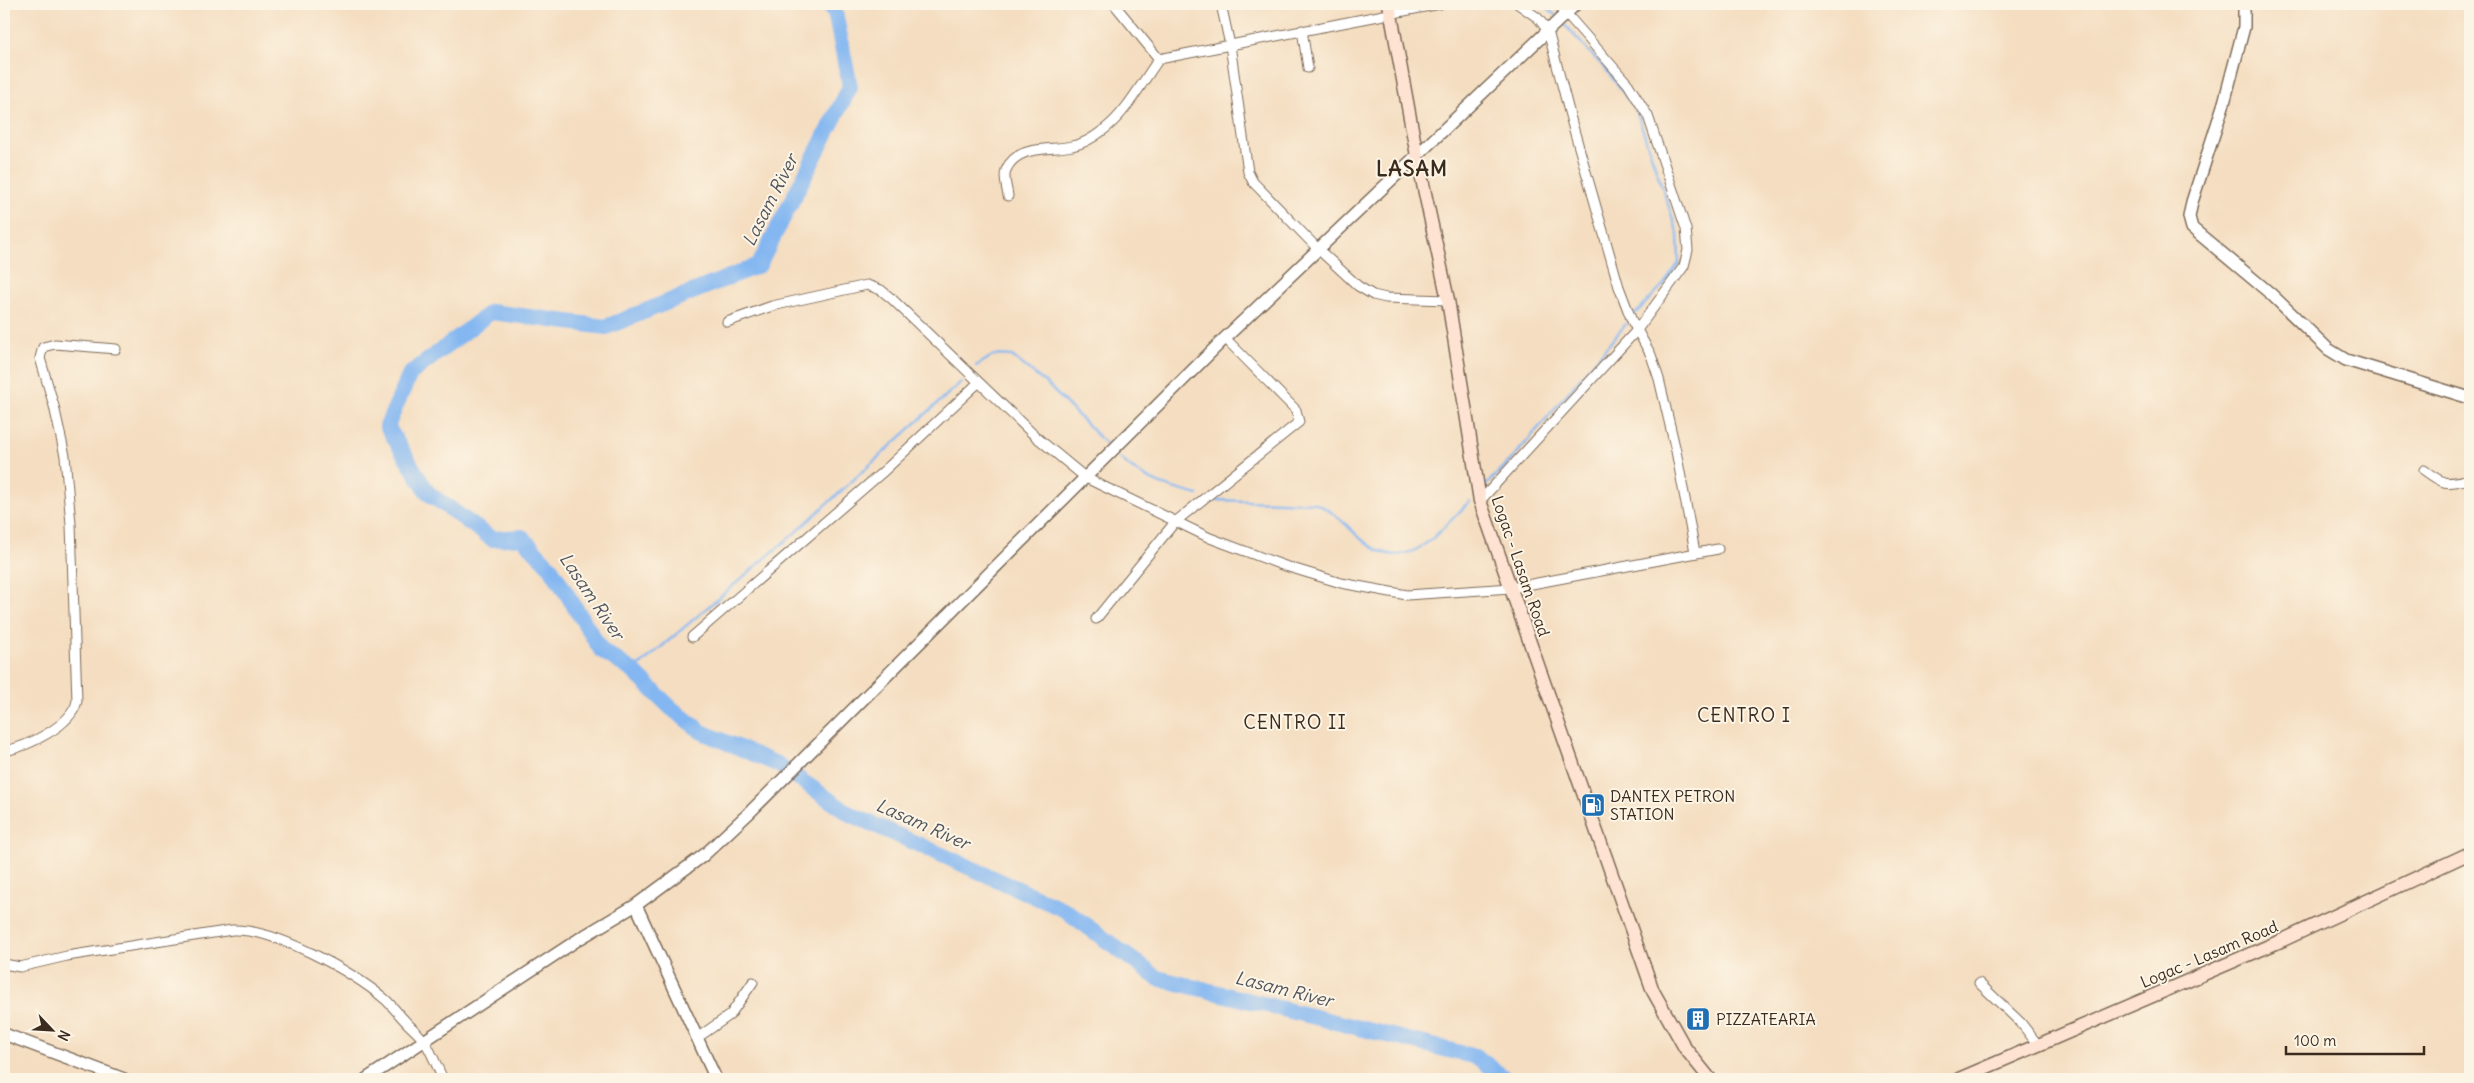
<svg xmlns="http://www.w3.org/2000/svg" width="2474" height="1083" font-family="Delius,sans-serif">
<rect width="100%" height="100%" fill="#fcf5e5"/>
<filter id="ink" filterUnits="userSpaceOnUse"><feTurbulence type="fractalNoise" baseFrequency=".02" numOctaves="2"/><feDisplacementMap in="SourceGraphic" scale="10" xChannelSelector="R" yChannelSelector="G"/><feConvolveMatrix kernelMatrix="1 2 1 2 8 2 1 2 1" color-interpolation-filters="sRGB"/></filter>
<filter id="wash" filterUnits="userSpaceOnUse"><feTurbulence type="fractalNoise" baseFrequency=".0096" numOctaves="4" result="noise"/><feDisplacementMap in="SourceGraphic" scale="20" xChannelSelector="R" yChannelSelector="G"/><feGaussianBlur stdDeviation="1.12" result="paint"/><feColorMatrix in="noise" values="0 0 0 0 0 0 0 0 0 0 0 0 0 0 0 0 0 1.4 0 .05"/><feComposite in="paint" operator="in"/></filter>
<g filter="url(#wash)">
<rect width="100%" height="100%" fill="#f4ddc0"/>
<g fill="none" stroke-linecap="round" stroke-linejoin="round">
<g stroke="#84b7f1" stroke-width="2.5">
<polyline points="1543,4 1555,15"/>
<polyline points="1563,23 1608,72 1636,110 1678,234 1679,263 1664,284 1635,314"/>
<polyline points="976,366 994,355 1012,356 1048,385 1107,445"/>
<path d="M 1120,458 C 1144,481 1167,487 1198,495"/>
<polyline points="1484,487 1513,458 1626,324"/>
<path d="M 1214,500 L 1314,503 C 1333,510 1345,524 1360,538 C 1406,580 1436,534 1470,501"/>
<polyline points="633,671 796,532 961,382"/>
</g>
<polyline stroke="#84b7f1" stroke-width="16" points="827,4 835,12 850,87 759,265 606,327 491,312 410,374 387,426 428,493 492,539 522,537 551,568 601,650 633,671 671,708 702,732 779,765 850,814 1065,910 1157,978 1477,1057 1506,1079"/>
</g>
</g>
<g filter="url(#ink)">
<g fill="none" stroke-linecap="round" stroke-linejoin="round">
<defs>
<g id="minor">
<polyline points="1114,4 1159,59 1440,4"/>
<polyline points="1221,4 1230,45 1248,172 1253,182 1318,249 1358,286 1373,295 1386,298 1448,300"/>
<polyline points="1518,4 1538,18 1548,31 1572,123 1619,287 1632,321 1651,355 1659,379 1676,451 1695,552"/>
<polyline points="1302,30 1308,68"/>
<path d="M 1008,196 C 1007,188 1003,177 1006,170 C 1017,144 1051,151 1072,146 C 1083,144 1093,138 1102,131 C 1126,114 1142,82 1159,59"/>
<polyline points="727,322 772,306 867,285 881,290 892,299 1035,436 1086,478 1210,538 1282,565 1341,583 1407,595 1511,588 1718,549"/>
<path d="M 2424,470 C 2446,486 2445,484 2470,479"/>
<polyline points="1480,501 1637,330 1684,266 1688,250 1686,229 1648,116 1628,84 1558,4"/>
<polyline points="1096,619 1175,522 1299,422 1296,410 1225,338"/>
<polyline points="692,637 885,470 978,383"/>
<path d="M 4,751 C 26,747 72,726 77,701 L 71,524 L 65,456 L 54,406 L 40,358 L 43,347 L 55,344 L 116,349"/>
<path d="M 4,964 L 20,967 L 67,956 L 232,930 C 275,928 353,972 386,1000 C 394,1008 401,1017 409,1025 C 414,1030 421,1036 425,1042 C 432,1053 437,1067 443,1079"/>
<polyline points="1979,983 2021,1023 2038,1045"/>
<polyline points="697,1038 730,1015 753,982"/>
</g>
<g id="tertiary">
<polyline points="2244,4 2244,27 2224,103 2192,202 2189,217 2192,228 2271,294 2328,349 2346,360 2470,398"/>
<polyline points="4,1034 124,1079"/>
<polyline points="366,1079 579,939 636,905"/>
<polyline points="716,1079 636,905 704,855 748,814 1225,338 1576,4"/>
</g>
<g id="secondary">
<polyline points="1389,4 1417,156 1448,300 1480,501 1653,991 1685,1048 1710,1079"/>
<polyline points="1959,1079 2283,940 2470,853"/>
</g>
</defs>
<use href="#minor" stroke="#7c6957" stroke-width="11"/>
<use href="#tertiary" stroke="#7c6957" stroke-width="14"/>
<use href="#secondary" stroke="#7c6957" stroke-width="15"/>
<use href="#minor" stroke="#fff" stroke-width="9"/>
<use href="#tertiary" stroke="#fff" stroke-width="11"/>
<use href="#secondary" stroke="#fee3d2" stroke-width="12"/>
</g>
</g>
<defs>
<symbol id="fuel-square" viewBox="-11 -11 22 22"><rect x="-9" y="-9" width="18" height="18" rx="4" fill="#1f6fb2" stroke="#fcf5e5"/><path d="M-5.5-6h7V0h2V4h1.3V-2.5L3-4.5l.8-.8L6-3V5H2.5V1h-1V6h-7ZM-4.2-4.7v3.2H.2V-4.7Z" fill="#fff"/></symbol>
<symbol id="building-square" viewBox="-11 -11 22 22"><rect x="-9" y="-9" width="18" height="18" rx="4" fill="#1f6fb2" stroke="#fcf5e5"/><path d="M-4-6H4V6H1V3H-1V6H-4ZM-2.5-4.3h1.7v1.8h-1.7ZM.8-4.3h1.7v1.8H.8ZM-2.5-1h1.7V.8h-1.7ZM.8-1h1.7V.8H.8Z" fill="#fff"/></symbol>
</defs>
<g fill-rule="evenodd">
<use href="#fuel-square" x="1579" y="791" width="28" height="28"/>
<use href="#building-square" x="1684" y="1005" width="28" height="28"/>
</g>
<g text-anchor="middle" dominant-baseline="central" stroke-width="4" stroke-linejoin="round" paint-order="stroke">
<g font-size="16" fill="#3b2a1e" stroke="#fcf5e5">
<text transform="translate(1521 566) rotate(71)">Logac - Lasam Road</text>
<text transform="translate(2209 954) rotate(-23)">Logac - Lasam Road</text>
</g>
<g font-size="16" fill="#3b2a1e" stroke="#fcf5e5" text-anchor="start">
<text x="1610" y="796">DANTEX PETRON<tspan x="1610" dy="18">STATION</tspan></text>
<text x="1716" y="1019">PIZZATEARIA</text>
</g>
<g font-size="18" font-style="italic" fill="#51545d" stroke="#fcf5e5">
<text transform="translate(770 200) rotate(-63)">Lasam River</text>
<text transform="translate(592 596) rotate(56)">Lasam River</text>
<text transform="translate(923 824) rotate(24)">Lasam River</text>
<text transform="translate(1284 989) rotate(14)">Lasam River</text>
</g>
<g font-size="19" letter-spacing="1" fill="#3b2a1e" stroke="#fcf5e5">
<text x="1744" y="715">CENTRO I</text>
<text x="1295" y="722">CENTRO II</text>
</g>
<g font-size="21" font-weight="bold" letter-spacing="1" fill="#3b2a1e" stroke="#fcf5e5">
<text x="1412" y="168">LASAM</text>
</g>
</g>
<rect width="2474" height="1083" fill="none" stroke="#fcf5e5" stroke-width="20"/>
<g transform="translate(52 1030) rotate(115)" stroke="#fcf5e5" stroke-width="4" paint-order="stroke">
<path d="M0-4L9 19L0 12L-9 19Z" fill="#3b2a1e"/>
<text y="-8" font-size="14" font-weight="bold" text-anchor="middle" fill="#3b2a1e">N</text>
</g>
<path d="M2286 1046v8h138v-8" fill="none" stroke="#3b2a1e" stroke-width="2.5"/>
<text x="2294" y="1046" font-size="15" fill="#3b2a1e" stroke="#fcf5e5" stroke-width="4" paint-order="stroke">100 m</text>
</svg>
